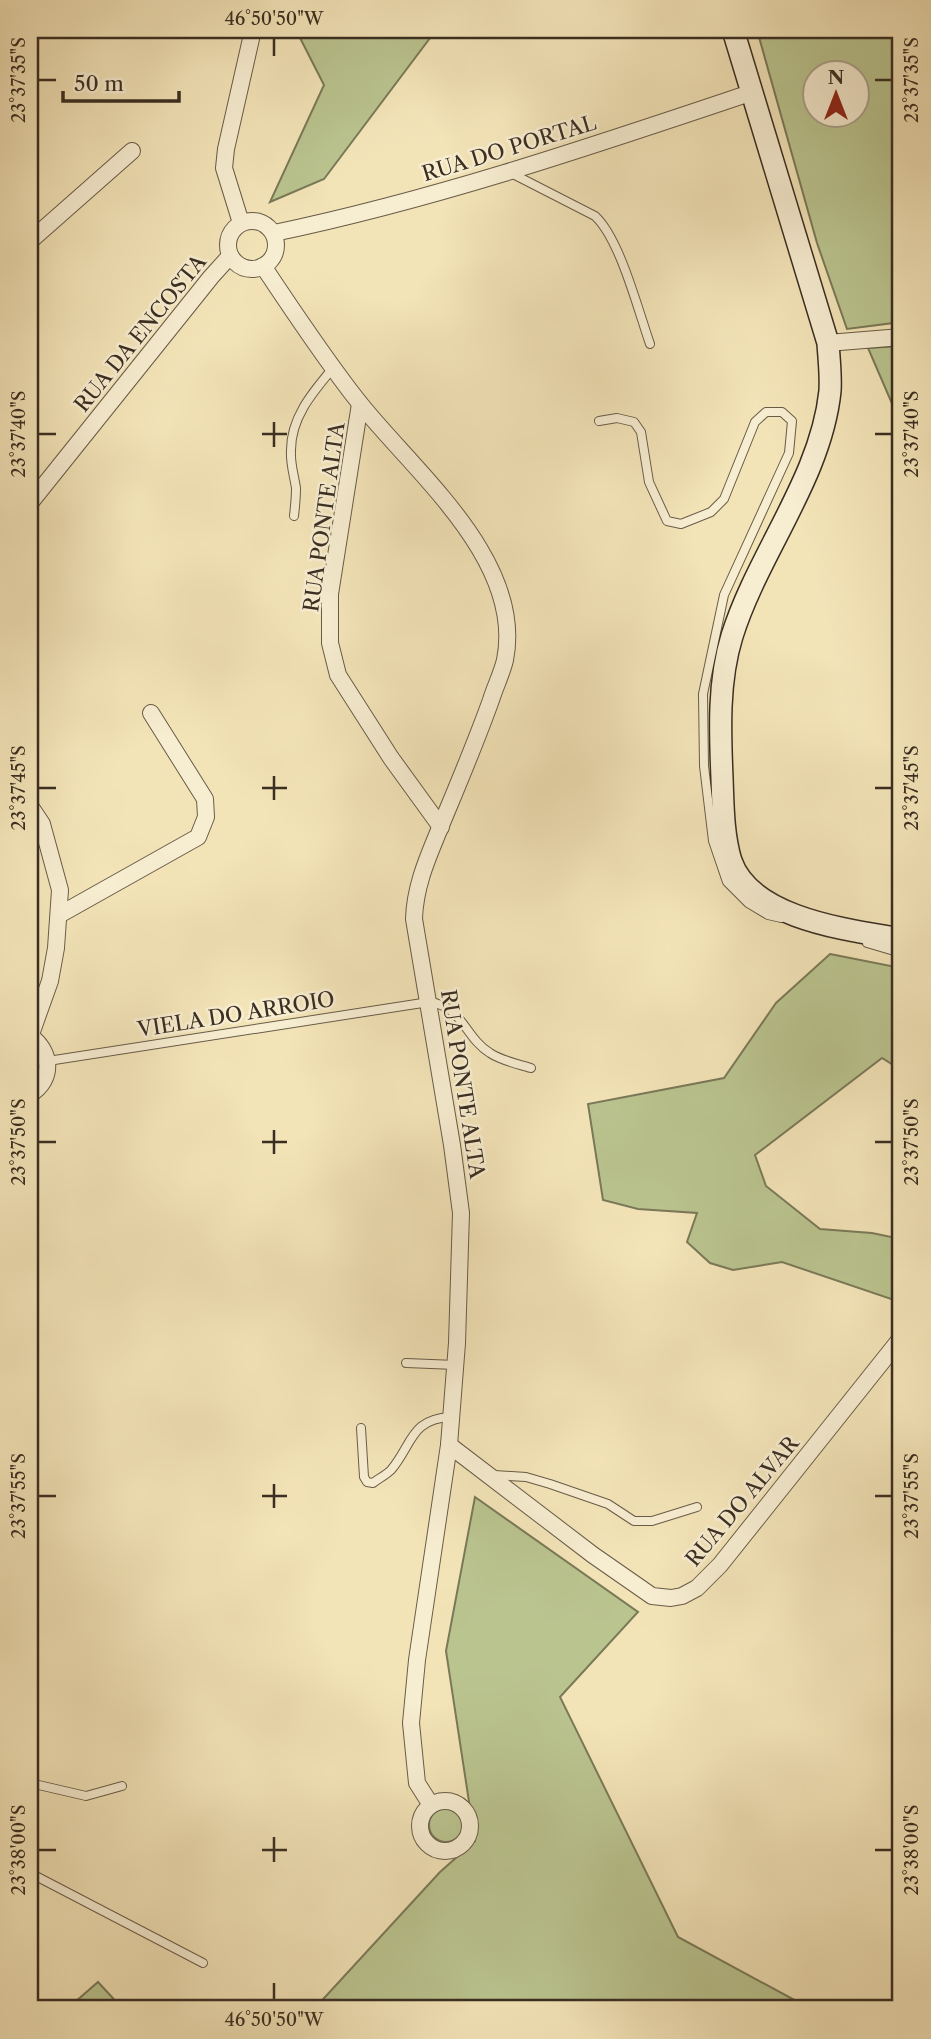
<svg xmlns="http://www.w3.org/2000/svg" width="931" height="2039" font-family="'Libre Caslon Text',serif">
<rect width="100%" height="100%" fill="#f3e4b8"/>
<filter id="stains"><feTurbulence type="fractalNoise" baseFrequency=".00286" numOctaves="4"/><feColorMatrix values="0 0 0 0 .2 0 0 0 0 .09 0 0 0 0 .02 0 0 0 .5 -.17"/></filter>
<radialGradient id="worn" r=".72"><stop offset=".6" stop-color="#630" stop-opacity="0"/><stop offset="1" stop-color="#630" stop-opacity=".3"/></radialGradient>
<g fill="#bac48f" stroke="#7a7958" stroke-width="2" fill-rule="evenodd">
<polygon points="296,30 436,30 324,179 270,202 324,85"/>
<path d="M 757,30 L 901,30 L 901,322 L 847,329 L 817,243 ZM 816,74 L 858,74 L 858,116 L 816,116 Z"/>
<polygon points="901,346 901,402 893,406 868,348"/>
<polygon points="830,954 901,968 901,1070 882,1058 755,1155 766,1186 820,1229 872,1233 901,1239 901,1295 894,1300 782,1262 733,1270 710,1263 687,1242 697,1213 638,1209 603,1200 588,1104 724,1078 776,1003"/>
<polygon points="475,1497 638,1612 560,1697 678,1937 811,2009 314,2009 440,1872 475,1841 446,1651"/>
<circle cx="446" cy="1825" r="17"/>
<polygon points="98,1982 123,2009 67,2009"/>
</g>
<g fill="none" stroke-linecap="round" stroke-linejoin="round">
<defs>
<g id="lane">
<path d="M 511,173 L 595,216 C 620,239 638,310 650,344"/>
<polyline points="599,421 617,418 634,422 641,432 649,482 667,521 681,524 711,512 724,499 755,422 766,412 782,412 792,421 789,453 724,595 703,694 704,766 713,841 727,882 748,903 768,915 781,918"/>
<path d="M 294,516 C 295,507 296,497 296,488 C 294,475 290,463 291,450 C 291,417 313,392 333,368"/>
<polyline points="867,943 901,953"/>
<path d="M 48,1061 L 429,1002 C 463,1006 464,1037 490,1053 C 502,1061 518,1064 531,1068"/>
<polyline points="406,1363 456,1365"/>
<path d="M 361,1428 L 364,1477 L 367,1482 L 373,1483 C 378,1479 386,1475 391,1470 C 413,1444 410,1419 451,1417"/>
<polyline points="494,1475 526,1477 550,1484 608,1504 634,1521 652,1521 697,1507"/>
<polyline points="30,1783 86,1796 122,1786"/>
<polyline points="30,1873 203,1963"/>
</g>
<g id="street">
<circle cx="252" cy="245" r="24"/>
<polyline points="241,223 224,168 226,149 253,30"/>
<path d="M 274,233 C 437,199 595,145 753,92"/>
<polyline points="30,241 132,151"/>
<path d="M 263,266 C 294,312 324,358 358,401 C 413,471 525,560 505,660 C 502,673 495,687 491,700 C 476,742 459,782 442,823 C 429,855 415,884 414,919 L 452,1145 L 461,1213 L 457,1343 L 449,1445 L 417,1660 L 411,1723 L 417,1783 L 431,1805"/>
<polyline points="828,343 901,337"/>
<polyline points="360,404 330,594 330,643 338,675 391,758 441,827"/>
<polyline points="30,503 211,277 230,256"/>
<polyline points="30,806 42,824 60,890 56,948 50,981 30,1037"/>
<polyline points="59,915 198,837 206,817 205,799 151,713"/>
<path d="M 30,1036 C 52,1051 54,1080 30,1094"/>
<polyline points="449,1445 593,1555 652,1596 671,1598 682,1596 697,1588 720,1565 901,1338"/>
<circle cx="445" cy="1826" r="25"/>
</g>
<path id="secondary" d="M 733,30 L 828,343 C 829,359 831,375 830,391 C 821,478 758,553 732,636 C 718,681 720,731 722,778 C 723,805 723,835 731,861 C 751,919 849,930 901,939"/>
</defs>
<use href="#lane" stroke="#685c48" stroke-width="10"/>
<use href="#street" stroke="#685c48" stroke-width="18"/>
<use href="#secondary" stroke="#3a2e22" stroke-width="24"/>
<use href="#lane" stroke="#f7edd1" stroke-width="8"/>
<use href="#street" stroke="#f7edd1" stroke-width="16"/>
<use href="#secondary" stroke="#f7edd1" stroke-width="21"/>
</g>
<path fill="none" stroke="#3a2e22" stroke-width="2.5" d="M 274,38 L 274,56M 38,80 L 56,80M 875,80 L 892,80M 274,422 L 274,447M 38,434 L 56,434M 262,434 L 287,434M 875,434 L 892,434M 274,776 L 274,800M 38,788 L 56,788M 262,788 L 287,788M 875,788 L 892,788M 274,1130 L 274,1154M 38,1142 L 56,1142M 262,1142 L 287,1142M 875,1142 L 892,1142M 274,1484 L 274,1508M 38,1496 L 56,1496M 262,1496 L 287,1496M 875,1496 L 892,1496M 274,1837 L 274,1862M 38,1850 L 56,1850M 262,1850 L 287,1850M 875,1850 L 892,1850M 274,1983 L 274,2000"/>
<g text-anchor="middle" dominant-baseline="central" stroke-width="5" stroke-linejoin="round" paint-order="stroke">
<g font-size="21" fill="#3a2e22" stroke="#f7edd1">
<text transform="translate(509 148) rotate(-17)">RUA DO PORTAL</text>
<text transform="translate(140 333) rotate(-51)">RUA DA ENCOSTA</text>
<text transform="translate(324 517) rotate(-82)">RUA PONTE ALTA</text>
<text transform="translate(236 1014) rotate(-9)">VIELA DO ARROIO</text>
<text transform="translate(463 1084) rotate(81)">RUA PONTE ALTA</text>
<text transform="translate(742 1501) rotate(-50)">RUA DO ALVAR</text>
</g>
</g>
<rect width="931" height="2039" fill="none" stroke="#f3e4b8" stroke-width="77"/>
<g transform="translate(836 94)"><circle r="33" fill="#f7edd1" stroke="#aba18b" stroke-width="2"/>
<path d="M0-5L12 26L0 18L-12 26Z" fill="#8f2418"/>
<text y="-10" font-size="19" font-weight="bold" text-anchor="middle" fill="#3a2e22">N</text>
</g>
<path d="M63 91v10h116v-10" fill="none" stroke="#3a2e22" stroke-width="3.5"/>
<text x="74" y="91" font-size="21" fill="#3a2e22" stroke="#f7edd1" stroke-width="5" paint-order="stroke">50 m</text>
<rect x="38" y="38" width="854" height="1962" fill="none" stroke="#3a2e22" stroke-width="2.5"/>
<g font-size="18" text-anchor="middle" fill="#3a2e22">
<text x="274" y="25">46°50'50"W</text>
<text transform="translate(19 80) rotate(-90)" y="6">23°37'35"S</text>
<text transform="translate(912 80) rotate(-90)" y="6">23°37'35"S</text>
<text transform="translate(19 434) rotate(-90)" y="6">23°37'40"S</text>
<text transform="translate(912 434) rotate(-90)" y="6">23°37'40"S</text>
<text transform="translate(19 788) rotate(-90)" y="6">23°37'45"S</text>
<text transform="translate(912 788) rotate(-90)" y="6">23°37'45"S</text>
<text transform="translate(19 1142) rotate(-90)" y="6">23°37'50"S</text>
<text transform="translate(912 1142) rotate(-90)" y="6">23°37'50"S</text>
<text transform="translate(19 1496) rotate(-90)" y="6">23°37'55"S</text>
<text transform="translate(912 1496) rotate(-90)" y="6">23°37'55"S</text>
<text transform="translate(19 1850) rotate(-90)" y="6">23°38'00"S</text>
<text transform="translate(912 1850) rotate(-90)" y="6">23°38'00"S</text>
<text x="274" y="2026">46°50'50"W</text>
</g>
<rect width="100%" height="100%" filter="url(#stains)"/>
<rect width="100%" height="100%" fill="url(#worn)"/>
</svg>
